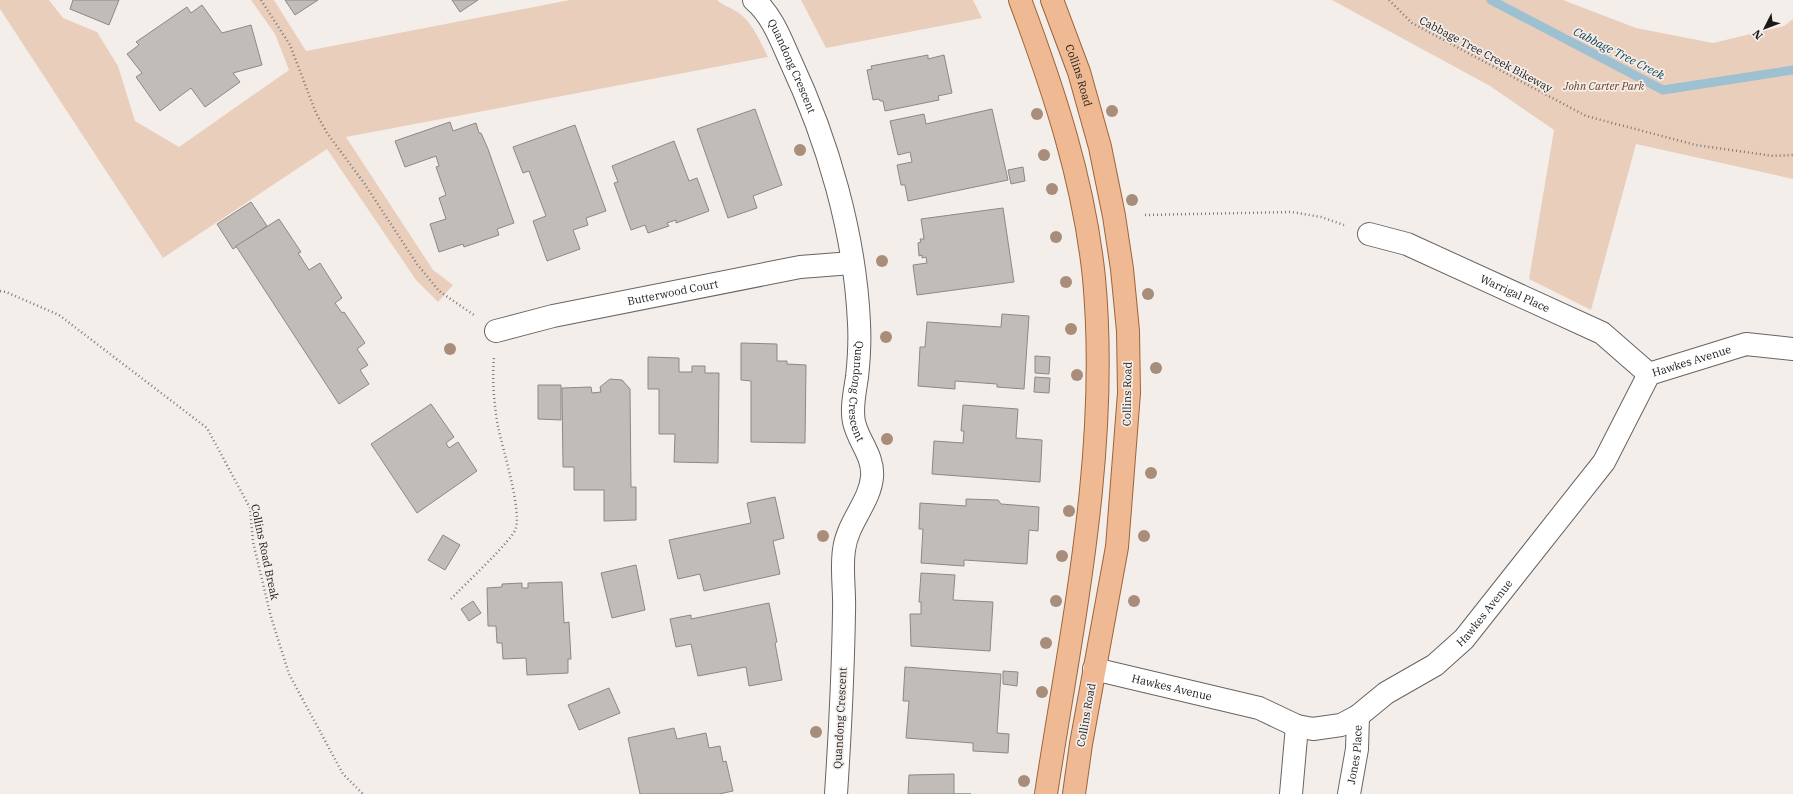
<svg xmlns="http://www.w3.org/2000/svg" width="1793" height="794" font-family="'IBM Plex Serif',serif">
<rect width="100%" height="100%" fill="#f4eeea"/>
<g fill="#e9cebc">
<path d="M 0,0 L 49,0 L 63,18 L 97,32 L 118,66 L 135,121 L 179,147 L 289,70 L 275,34 L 251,0 L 274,0 L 306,51 L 570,0 L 717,0 C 724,6 732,8 739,13 C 753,23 760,42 768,57 L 346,137 L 433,270 L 453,285 L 438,302 L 416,280 L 327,149 L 163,258 L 0,9 Z"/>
<polygon points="801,0 973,0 982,18 826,48"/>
<polygon points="1332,0 1563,0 1636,28 1713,43 1784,26 1793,19 1793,179 1636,144 1591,310 1529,279 1554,130 1490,86"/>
</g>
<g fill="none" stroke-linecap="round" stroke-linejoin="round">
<polyline stroke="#9ec1d2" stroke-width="9" points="1491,0 1663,90 1793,70"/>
</g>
<g fill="#c2bcb8" stroke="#8d8884">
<polygon points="73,0 119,0 109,25 70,9"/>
<polygon points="285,0 318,0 295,15"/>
<polygon points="452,0 478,0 460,12"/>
<polygon points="202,5 222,33 251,25 262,65 233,73 240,82 205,107 191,88 160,111 136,77 142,73 127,54 139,45 136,42 187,7 191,13"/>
<polygon points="928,55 928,59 944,55 952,93 938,96 939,100 885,111 883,101 880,101 879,99 873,100 867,70 872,69 871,66"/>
<polygon points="755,109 782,185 753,196 757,208 728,218 697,129"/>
<polygon points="992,109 1008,180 908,201 905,185 901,185 897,165 912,162 910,152 898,155 890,121 924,114 926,124"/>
<polygon points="450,122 453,131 476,123 479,133 481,133 488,149 514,223 497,229 499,235 464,247 463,244 439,252 430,224 446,219 439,198 446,195 436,167 439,166 436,156 405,167 395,141"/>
<polygon points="575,125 606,211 586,218 588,225 573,230 580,249 547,261 533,221 546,216 529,171 523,173 513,147"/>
<polygon points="674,141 689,181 697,178 709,211 676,223 676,220 667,223 669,226 648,233 645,225 631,230 614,183 618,182 612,166"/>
<polygon points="1023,167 1025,181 1011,184 1008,170"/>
<polygon points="251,202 267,226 233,249 217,224"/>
<polygon points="1003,208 1014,282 917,295 913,265 927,263 926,257 922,258 922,255 919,256 918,243 921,242 920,239 924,239 921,219"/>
<polygon points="279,219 301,252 298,253 309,270 320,263 342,298 335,303 342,313 344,312 365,343 357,349 368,365 360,370 369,384 339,404 236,246"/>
<polygon points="1002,314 1029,316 1024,389 997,387 997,384 955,381 955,389 918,386 920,347 925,347 927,322 1001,327"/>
<polygon points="741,343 777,344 777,361 787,361 787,364 806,365 805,443 751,442 751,381 741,380"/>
<polygon points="1035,356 1050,357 1049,374 1035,373"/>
<polygon points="648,357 679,358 679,372 692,372 692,366 705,366 705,373 719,373 718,463 674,462 675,434 659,434 659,389 648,389"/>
<polygon points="1035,377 1050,378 1049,393 1034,392"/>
<polygon points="610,379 622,380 630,389 631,487 636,487 636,520 604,521 604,490 574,490 574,467 563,467 562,388 591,387 592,393 601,392 600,387"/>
<polygon points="538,385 561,385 561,420 538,419"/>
<polygon points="431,404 454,437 446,443 449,448 458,442 477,471 417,513 371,444"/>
<polygon points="963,405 1018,409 1016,438 1042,440 1040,482 932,474 934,441 963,443 964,431 961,431"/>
<polygon points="775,497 784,538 773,541 780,574 704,591 700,574 678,579 669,540 751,523 747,503"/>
<polygon points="966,499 998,500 1001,504 1039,507 1038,531 1029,530 1027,564 964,560 964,566 921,563 923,529 919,529 920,503 966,506"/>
<polygon points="443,535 460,545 445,570 428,560"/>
<polygon points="636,565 645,610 612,618 601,573"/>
<polygon points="921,573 955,575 953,600 993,602 990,651 911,646 910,614 921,614 921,602 919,602"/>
<polygon points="562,582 564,623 569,622 571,659 568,659 568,673 527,675 526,658 503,659 502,643 497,643 496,626 488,626 487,588 502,587 502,584 522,583 522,588 528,588 528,583"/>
<polygon points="473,601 481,613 469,621 461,609"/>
<polygon points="769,603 777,642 775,643 782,680 749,686 746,667 698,676 691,644 676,647 670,619 691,615 691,619"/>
<polygon points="905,667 1001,674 997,733 1009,734 1008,753 973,751 973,743 906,738 909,701 903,701"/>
<polygon points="1003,671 1018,672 1017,686 1003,684"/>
<polygon points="609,688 620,713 579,730 568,705"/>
<polygon points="674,728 677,739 706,733 709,748 720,746 723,762 726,761 733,791 719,794 640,794 628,738"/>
<polygon points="954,774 954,794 971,794 908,794 909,775"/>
</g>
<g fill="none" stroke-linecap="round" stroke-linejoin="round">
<defs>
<g id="minor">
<path id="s1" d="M 754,0 C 772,15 781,40 790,60 C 828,141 855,234 859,323 C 860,341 859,359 857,377 C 855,391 851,408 854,422 C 858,441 874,456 872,477 C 870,502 847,523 844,550 C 841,570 845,591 844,612 C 843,673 840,733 836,794"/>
<path id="s2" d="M 1369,234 L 1407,244 L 1602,333 L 1649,374"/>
<path id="s3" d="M 496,331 L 553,316 L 800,267 L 852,263"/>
<path id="s4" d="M 1094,669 L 1259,708 L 1297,726 L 1313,729 L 1341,725 L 1358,716 L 1386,693 L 1435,665 L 1464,639 L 1604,462 L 1649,374 L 1746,344 L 1793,349"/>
<polyline points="1291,794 1297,726"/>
<path id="s5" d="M 1349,794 L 1357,749 L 1358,716"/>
</g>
<g id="major">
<path d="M 1020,0 C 1054,91 1084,181 1094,278 C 1110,451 1072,624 1046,794"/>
<path id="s6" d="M 1052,0 L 1079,72 L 1100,147 L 1114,216 L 1122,269 L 1128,331 L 1129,393 L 1117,547 L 1081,744 L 1074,794"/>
</g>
</defs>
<use href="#minor" stroke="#696461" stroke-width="24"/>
<use href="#major" stroke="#9e6439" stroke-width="24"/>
<g stroke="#7d7977" stroke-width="2.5" stroke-dasharray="1 3" stroke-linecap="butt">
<polyline points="261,0 290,45 316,113 327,133 364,183 417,264 439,291 474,315"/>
<polyline points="1389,0 1412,23 1586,116 1696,145 1773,156 1793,155"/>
<polyline points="1145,215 1292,212 1321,217 1344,225"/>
<polyline points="0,291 6,292 59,315 207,428 250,508 253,542 271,617 289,674 343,774 363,794"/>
<path d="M 451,599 C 462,587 514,539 516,528 C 521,507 503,450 498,427 C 494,404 492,380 494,357"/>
</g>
<use href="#minor" stroke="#fff" stroke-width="22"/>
<use href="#major" stroke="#efba93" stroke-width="22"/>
</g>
<g fill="#a78d7a">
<circle cx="1112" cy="111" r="6"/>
<circle cx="1037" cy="114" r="6"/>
<circle cx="800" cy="150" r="6"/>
<circle cx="1044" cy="155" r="6"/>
<circle cx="1052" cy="189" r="6"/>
<circle cx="1132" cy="200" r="6"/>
<circle cx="1056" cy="237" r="6"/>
<circle cx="882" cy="261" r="6"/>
<circle cx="1066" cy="282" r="6"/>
<circle cx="1148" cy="294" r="6"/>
<circle cx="1071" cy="329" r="6"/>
<circle cx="886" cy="337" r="6"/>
<circle cx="450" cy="349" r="6"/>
<circle cx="1156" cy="368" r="6"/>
<circle cx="1077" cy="375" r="6"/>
<circle cx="887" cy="439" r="6"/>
<circle cx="1151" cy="473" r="6"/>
<circle cx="1069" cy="511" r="6"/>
<circle cx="823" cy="536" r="6"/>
<circle cx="1144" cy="536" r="6"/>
<circle cx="1062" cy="556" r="6"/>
<circle cx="1056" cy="601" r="6"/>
<circle cx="1134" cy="601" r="6"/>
<circle cx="1046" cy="643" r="6"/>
<circle cx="1042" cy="692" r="6"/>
<circle cx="816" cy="732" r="6"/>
<circle cx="1024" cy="781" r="6"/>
</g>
<g text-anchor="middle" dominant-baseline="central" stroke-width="3.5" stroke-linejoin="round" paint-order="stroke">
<g font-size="11" fill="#1b1918" stroke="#f4eeea">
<text transform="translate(1486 54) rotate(28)">Cabbage Tree Creek Bikeway</text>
<text stroke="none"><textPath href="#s1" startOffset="77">Quandong Crescent</textPath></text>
<text stroke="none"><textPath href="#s6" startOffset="80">Collins Road</textPath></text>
<text stroke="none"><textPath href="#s3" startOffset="181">Butterwood Court</textPath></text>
<text stroke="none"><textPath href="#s2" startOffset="158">Warrigal Place</textPath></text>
<text stroke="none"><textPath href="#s4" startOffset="776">Hawkes Avenue</textPath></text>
<text stroke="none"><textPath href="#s1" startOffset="413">Quandong Crescent</textPath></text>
<text transform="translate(1127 394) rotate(-89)">Collins Road</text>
<text transform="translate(265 552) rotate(78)">Collins Road Break</text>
<text stroke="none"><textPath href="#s4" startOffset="440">Hawkes Avenue</textPath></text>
<text stroke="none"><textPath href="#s4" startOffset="80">Hawkes Avenue</textPath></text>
<text transform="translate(1086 715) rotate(-80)">Collins Road</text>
<text transform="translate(840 718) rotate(-87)">Quandong Crescent</text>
<text stroke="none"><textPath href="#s5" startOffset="40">Jones Place</textPath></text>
</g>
<g font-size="11" font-style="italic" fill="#683d1e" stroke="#f4eeea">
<text x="1604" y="86">John Carter Park</text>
</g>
<g font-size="12" font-style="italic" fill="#134255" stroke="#f4eeea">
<text transform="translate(1619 53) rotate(27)">Cabbage Tree Creek</text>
</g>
</g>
<g transform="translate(1765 28) rotate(228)" stroke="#f4eeea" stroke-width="3" paint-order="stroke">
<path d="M0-3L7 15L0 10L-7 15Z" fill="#1b1918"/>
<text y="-6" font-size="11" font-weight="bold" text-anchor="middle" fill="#1b1918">N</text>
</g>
</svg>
